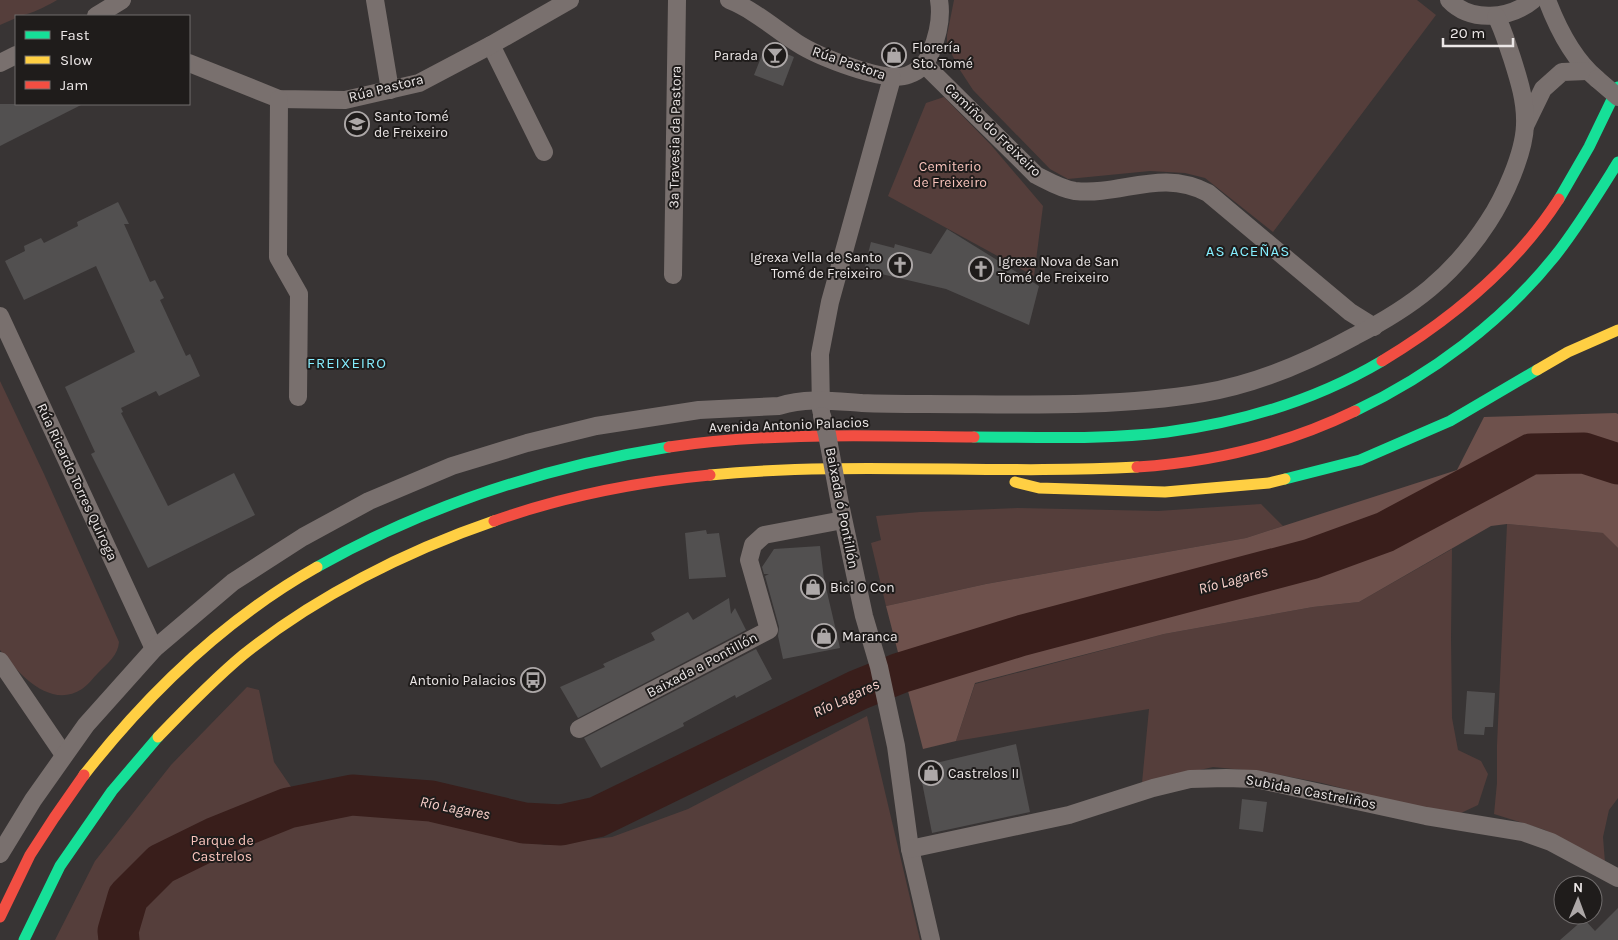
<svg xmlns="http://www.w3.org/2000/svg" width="1618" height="940" font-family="Karla,sans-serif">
<rect width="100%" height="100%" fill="#383434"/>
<g fill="#553e3b">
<path d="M 0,0 L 57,0 C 47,6 28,16 16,16 L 16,18 L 0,25 Z"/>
<polygon points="954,0 1417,0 1436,15 1273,232 1205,178 1185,173 1150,171 1068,179 1050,169 973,90 958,67 947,44 947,35"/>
<polygon points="944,97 991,145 1043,206 1034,276 888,196 926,103"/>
<path d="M 0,381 L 44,474 L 119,642 C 118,655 108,663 98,673 C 93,678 88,685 82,689 C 50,710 18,673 0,650 Z"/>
<polygon points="1261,504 1283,526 1246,538 986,584 886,606 871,543 881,540 876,516 920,512 1018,508 1158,511"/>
<polygon points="1507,524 1604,533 1618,548 1618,798 1609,810 1603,837 1605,863 1545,830 1494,814 1497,783 1497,745"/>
<polygon points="1452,549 1451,637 1452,718 1458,750 1481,761 1488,774 1478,805 1461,813 1426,810 1322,783 1265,772 1213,767 1142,783 1149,709 956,741 975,684 1164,634 1313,607 1359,602"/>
<polygon points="247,687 259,690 274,762 311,816 356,813 423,814 545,845 612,837 688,809 867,716 920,940 55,940 95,861 171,765"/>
</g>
<polygon fill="#6e514c" points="1616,413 1618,414 1618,548 1603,533 1507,524 1491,526 1359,602 1313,607 1164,634 975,683 956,741 923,749 886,606 986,584 1246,538 1457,470 1484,417"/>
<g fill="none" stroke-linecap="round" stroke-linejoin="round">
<polyline stroke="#391e1b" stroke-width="41" points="119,940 118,931 128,897 161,864 216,837 288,808 352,795 431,801 524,823 561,825 597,817 858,690 900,673 1020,636 1311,559 1385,532 1531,454 1584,453 1618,464"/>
</g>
<g fill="#525050">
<polygon points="766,45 794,57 783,86 754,75"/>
<polygon points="0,104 83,104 0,146"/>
<polygon points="118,202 129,224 124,224 150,282 155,280 164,298 160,300 186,356 190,354 200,376 159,396 156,391 121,408 123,412 121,413 168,506 234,473 255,515 148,568 91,454 95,452 65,387 135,352 96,266 24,300 5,261 25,251 24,246 41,238 44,243 78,226 77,222"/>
<polygon points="947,229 1039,286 1029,325 946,289 864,270 871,242 894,248 895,244 931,254"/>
<polygon points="706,530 707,534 719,533 726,577 689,579 685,533"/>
<polygon points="820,546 824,579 840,648 783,659 778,636 779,627 765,576 769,574 764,574 762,567 774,549"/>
<polygon points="729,598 731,614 735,608 746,630 578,718 560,687 605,667 603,664 655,640 651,633 688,612 693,620"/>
<polygon points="756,649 772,679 736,698 735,695 683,723 684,726 601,768 584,738"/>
<polygon points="1467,691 1495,693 1493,727 1485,727 1484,735 1464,734"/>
<polygon points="1016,744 1030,812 932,833 919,767"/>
<polygon points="1242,799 1267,802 1263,832 1239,829"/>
<polygon points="1618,908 1618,940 1560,940 1584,919 1595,931"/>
</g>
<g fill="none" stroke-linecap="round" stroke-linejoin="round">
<g stroke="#79706e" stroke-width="18">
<polyline points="375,0 390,90"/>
<path d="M 729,0 C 754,10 774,28 797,43 C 817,56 886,84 908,75 C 921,70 926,64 931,52 C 938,35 942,18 939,0"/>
<path d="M 1449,0 C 1471,23 1510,19 1533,0"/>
<path d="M 1547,0 C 1558,29 1573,59 1597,79"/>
<polyline points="96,16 122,0"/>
<polyline points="491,45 544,152"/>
<polyline points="0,63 16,55"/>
<polyline points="189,63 279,99 345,100 419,83 491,45 570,0"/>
<path d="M 925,65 L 1036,175 C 1048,181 1061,189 1075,191 C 1122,196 1161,168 1208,193 L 1350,312 L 1374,327"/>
<polyline points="279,99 278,257 299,294 298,397"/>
<polyline points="1525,126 1543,89 1562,72 1587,71"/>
<polyline points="673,275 677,0"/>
<polyline points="0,316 154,649"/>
<polyline points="821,410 820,354 830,302 892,78"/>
<polyline points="840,504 864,616 879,667 896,746 910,849 931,940"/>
<polyline points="0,661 64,755"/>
<polyline points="579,729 769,630 749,560 753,545 764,535 843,520"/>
<polyline points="910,849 1069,815 1153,788 1190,779 1226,778 1256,779 1426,816 1523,832 1551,842 1618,878"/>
<path d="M 0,854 L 33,800 L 86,725 L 154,649 L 233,582 L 303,537 L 369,501 L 452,466 L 527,443 L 596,426 L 699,410 L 779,406 C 806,397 834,401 862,403 C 884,404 905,404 927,404 C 1019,404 1112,408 1203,393 C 1257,384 1308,362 1355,336 C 1412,307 1453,276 1488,222 C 1504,198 1524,154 1525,125 C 1526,102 1519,80 1512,58 C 1507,44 1503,29 1496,16"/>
</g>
<g stroke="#16e098" stroke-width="11">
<polyline points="1559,199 1589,147 1618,87"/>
<path d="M 1355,411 C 1431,375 1502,322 1555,256 C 1578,227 1598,194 1618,162"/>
<path d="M 974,437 C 1038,437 1104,440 1167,432 C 1243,422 1316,400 1382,361"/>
<polyline points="1285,479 1360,460 1450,421 1537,370"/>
<path d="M 317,567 C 427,505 545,467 669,447"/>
<polyline points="24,940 60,866 112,791 158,737"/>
</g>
<g stroke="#ffcf43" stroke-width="11">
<polyline points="1537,370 1568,352 1618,330"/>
<path d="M 710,475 C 852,461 995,475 1137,467"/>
<polyline points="1015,482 1039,488 1165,492 1269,483 1285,479"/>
<path d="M 158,737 C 185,709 213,680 243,655 C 315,597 406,551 494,521"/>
<path d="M 84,775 C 149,692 225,619 317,567"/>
</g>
<g stroke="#f24e42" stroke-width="11">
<path d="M 1382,361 C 1450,320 1515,267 1559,199"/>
<path d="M 669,447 C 769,432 873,436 974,437"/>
<path d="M 1137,467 C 1213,462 1287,444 1355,411"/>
<path d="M 494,521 C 564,496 637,482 710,475"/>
<polyline points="0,917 30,855 54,818 84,775"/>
</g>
<g stroke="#79706e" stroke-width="18">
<polyline points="1597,79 1618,97"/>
<polyline points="822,416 827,434 840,504"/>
</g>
</g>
<defs>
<symbol id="bar-ring" viewBox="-11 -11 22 22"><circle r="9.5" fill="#1f1c1b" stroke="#ada8a8" stroke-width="1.5"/><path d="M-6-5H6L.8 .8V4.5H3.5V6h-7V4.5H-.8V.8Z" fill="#ada8a8"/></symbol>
<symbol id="shop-ring" viewBox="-11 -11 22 22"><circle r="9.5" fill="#1f1c1b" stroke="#ada8a8" stroke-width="1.5"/><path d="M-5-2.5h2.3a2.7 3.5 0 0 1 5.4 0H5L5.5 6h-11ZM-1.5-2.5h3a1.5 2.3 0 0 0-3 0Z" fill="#ada8a8"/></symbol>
<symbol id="school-ring" viewBox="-11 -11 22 22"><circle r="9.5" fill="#1f1c1b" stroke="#ada8a8" stroke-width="1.5"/><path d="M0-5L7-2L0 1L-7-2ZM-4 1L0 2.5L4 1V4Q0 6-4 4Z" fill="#ada8a8"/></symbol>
<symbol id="church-ring" viewBox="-11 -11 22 22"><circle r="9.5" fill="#1f1c1b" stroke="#ada8a8" stroke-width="1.5"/><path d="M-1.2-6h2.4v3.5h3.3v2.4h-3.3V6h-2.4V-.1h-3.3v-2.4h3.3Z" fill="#ada8a8"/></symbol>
<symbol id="bus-ring" viewBox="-11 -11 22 22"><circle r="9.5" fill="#1f1c1b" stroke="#ada8a8" stroke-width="1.5"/><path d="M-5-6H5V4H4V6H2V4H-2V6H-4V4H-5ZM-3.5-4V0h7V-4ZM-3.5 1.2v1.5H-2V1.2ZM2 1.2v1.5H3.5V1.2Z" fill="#ada8a8"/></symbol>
</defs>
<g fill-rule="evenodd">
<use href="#bar-ring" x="761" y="41" width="28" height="28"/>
<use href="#shop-ring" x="880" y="41" width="28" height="28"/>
<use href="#school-ring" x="343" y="110" width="28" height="28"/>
<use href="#church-ring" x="886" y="251" width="28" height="28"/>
<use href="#church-ring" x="967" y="255" width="28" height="28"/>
<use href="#shop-ring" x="799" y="573" width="28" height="28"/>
<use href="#shop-ring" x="810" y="622" width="28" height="28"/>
<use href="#bus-ring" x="519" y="666" width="28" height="28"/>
<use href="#shop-ring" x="917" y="759" width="28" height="28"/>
</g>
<g text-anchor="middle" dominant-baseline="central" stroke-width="4" stroke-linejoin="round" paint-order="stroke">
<g font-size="14" fill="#ece7e7" stroke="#1f1c1b" text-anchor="start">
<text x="912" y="47">Florería<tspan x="912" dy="16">Sto. Tomé</tspan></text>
<text x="758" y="55" text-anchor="end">Parada</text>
<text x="374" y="116">Santo Tomé<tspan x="374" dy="16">de Freixeiro</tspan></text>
<text x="882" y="257" text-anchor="end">Igrexa Vella de Santo<tspan x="882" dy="16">Tomé de Freixeiro</tspan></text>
<text x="998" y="261">Igrexa Nova de San<tspan x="998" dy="16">Tomé de Freixeiro</tspan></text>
<text x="830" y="587">Bici O Con</text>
<text x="842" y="636">Maranca</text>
<text x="516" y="680" text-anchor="end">Antonio Palacios</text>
<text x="948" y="773">Castrelos II</text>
</g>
<g font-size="14" fill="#ece7e7" stroke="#1f1c1b">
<text transform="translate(849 63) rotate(19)">Rúa Pastora</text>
<text transform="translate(386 88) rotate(-14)">Rúa Pastora</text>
<text transform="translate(993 130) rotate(44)">Camiño do Freixeiro</text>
<text transform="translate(675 137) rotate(-89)">3ª Travesia da Pastora</text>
<text transform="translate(789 425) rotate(-2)">Avenida Antonio Palacios</text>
<text transform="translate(77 482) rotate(65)">Rúa Ricardo Torres Quiroga</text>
<text transform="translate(842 508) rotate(79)">Baixada ó Pontillón</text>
<text transform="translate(702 665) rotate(-28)">Baixada a Pontillón</text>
<text transform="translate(1311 792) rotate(11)">Subida a Castreliños</text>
</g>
<g font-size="14" fill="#f9c4bc" stroke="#1f1c1b">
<text x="950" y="166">Cemiterio<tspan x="950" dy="16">de Freixeiro</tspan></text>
<text x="222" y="840">Parque de<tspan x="222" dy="16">Castrelos</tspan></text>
</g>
<g font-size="15" letter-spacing="1" fill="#85eefe" stroke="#1f1c1b">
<text x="1248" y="251">AS ACEÑAS</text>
<text x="347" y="363">FREIXEIRO</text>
</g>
<g font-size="15" font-style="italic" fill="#f9d1cb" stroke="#1f1c1b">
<text transform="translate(1233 580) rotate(-15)">Río Lagares</text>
<text transform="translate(846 698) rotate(-25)">Río Lagares</text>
<text transform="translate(455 808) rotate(11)">Río Lagares</text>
</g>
</g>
<rect x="15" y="15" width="175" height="90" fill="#1f1c1b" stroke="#716d6d"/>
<rect x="25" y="31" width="25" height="8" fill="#16e098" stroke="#716d6d"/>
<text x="60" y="40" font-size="15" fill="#ece7e7">Fast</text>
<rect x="25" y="56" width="25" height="8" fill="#ffcf43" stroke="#716d6d"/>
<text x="60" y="65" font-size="15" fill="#ece7e7">Slow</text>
<rect x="25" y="81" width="25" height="8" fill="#f24e42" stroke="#716d6d"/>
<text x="60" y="90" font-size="15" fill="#ece7e7">Jam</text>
<g transform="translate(1578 900) rotate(1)"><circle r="24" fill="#1f1c1b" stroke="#716d6d"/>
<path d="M0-4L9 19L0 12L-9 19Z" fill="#ada8a8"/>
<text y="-8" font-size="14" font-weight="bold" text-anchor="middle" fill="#ece7e7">N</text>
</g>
<path d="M1443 38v8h70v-8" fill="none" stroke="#ece7e7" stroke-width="2.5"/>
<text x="1450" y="38" font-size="15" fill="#ece7e7" stroke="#1f1c1b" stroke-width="4" paint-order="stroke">20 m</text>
</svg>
